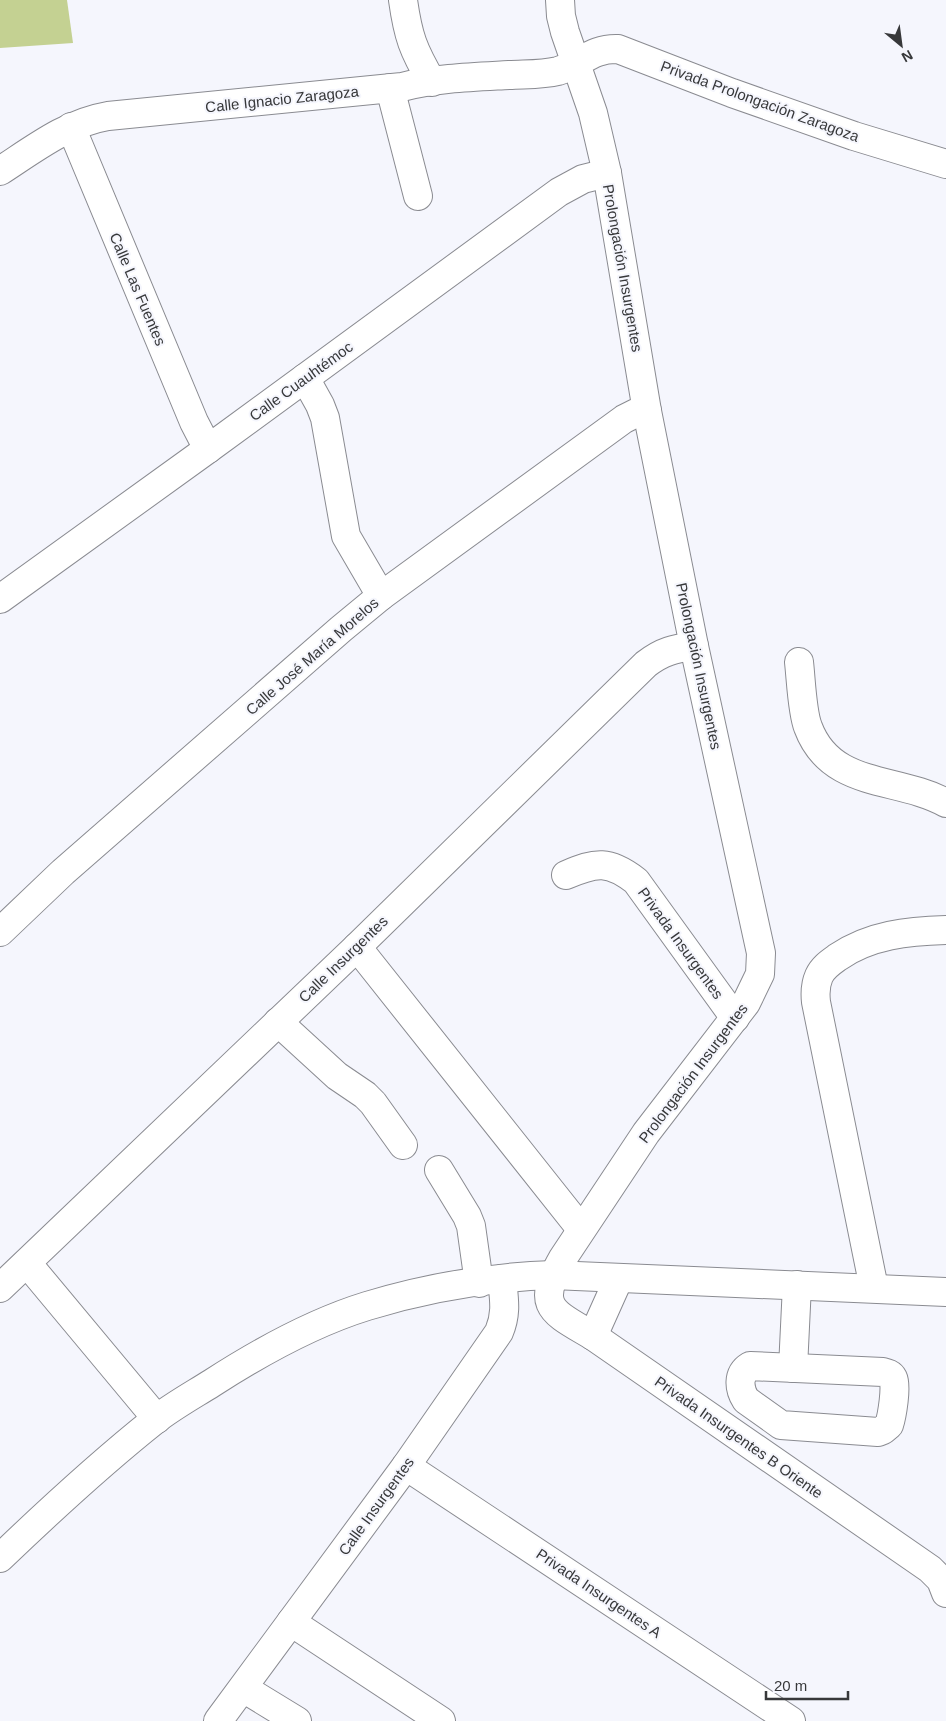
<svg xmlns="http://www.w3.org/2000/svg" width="946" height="1721" font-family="Helvetica,sans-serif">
<rect width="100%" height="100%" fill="#f5f6fd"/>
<polygon fill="#c4d192" points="0,0 67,0 73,43 0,48"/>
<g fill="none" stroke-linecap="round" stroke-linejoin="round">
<defs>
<g id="minor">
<path d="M 403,0 C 408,36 413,50 432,82"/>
<path d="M 560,0 L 561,16 L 565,32 L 593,113 L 607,173 L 647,411 L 694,646 L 761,953 L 760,974 L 746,1003 L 646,1133 L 563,1258 C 535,1307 551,1311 593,1336 L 930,1569 L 941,1580 L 946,1593"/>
<polyline points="390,88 418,196"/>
<polyline points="71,127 194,422 208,449"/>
<path d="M 0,171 C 34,149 67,123 108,116 L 402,87 C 437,78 473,77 509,75 C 525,74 542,75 558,71 C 581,64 592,48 618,49 L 732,93 L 854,136 L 946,164"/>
<polyline points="305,378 320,405 325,418 346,536 381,596"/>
<polyline points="0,599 208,449 559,192 583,179 607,173"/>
<path d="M 799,662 C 801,679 802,712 808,727 C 831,789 897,776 946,803"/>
<path d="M 566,875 C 596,862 609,860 636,881 L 735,1018"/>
<polyline points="0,932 63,872 341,629 381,596 624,419 636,413 647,411"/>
<polyline points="357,947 581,1229"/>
<polyline points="278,1022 337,1076 365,1095 373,1103 403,1145"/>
<polyline points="439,1170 467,1216 471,1226 479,1283"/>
<polyline points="27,1263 157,1419"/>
<path d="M 0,1288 L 357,947 L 646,664 C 663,651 674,649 694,646"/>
<path d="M 874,1288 L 816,1002 C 815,993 815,985 819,976 C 823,967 831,962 838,957 C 870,935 908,931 946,930"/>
<path d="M 750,1366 L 883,1372 C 887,1373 891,1374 893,1378 C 897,1386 892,1416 889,1425 L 883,1430 L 878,1432 L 781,1425 L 746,1400 C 739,1389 737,1374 750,1366 Z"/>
<polyline points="793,1368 797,1285"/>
<polyline points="406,1466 791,1721"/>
<polyline points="291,1622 441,1721"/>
<polyline points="243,1688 297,1721"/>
<path d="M 218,1721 L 406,1466 L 499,1332 C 507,1313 504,1299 502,1279"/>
</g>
<g id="major">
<polyline points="593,1336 619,1278"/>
<path d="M 0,1558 C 50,1510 101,1463 155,1420 C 173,1406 193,1395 212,1383 C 260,1352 312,1323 367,1306 C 426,1288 492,1277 553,1275 L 946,1292"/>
</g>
</defs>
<use href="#minor" stroke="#8a8b91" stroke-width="30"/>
<use href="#major" stroke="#8a8b91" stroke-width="30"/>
<use href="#minor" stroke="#fff" stroke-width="28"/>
<use href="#major" stroke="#fff" stroke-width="28"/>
</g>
<g text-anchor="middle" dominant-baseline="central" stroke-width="4" stroke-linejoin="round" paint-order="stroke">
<g font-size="15" fill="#37383a" stroke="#f5f6fd">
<text transform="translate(282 99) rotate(-6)">Calle Ignacio Zaragoza</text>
<text transform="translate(760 101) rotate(20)">Privada Prolongación Zaragoza</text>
<text transform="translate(623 268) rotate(80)">Prolongación Insurgentes</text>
<text transform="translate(138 289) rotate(67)">Calle Las Fuentes</text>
<text transform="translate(301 381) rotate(-36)">Calle Cuauhtémoc</text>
<text transform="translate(312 656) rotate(-41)">Calle José María Morelos</text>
<text transform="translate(699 666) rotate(78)">Prolongación Insurgentes</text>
<text transform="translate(681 943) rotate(54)">Privada Insurgentes</text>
<text transform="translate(343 959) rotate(-44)">Calle Insurgentes</text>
<text transform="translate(693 1073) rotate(-53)">Prolongación Insurgentes</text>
<text transform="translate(739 1437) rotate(35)">Privada Insurgentes B Oriente</text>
<text transform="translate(376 1506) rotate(-54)">Calle Insurgentes</text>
<text transform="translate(599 1593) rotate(34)">Privada Insurgentes A</text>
</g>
</g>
<g transform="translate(901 45) rotate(151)" stroke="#f5f6fd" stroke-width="4" paint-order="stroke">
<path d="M0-4L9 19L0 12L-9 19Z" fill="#37383a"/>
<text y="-8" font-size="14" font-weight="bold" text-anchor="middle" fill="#37383a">N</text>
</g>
<path d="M766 1691v8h82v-8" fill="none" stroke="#37383a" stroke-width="2.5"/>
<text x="774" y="1691" font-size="15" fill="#37383a" stroke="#f5f6fd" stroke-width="4" paint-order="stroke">20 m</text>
</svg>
